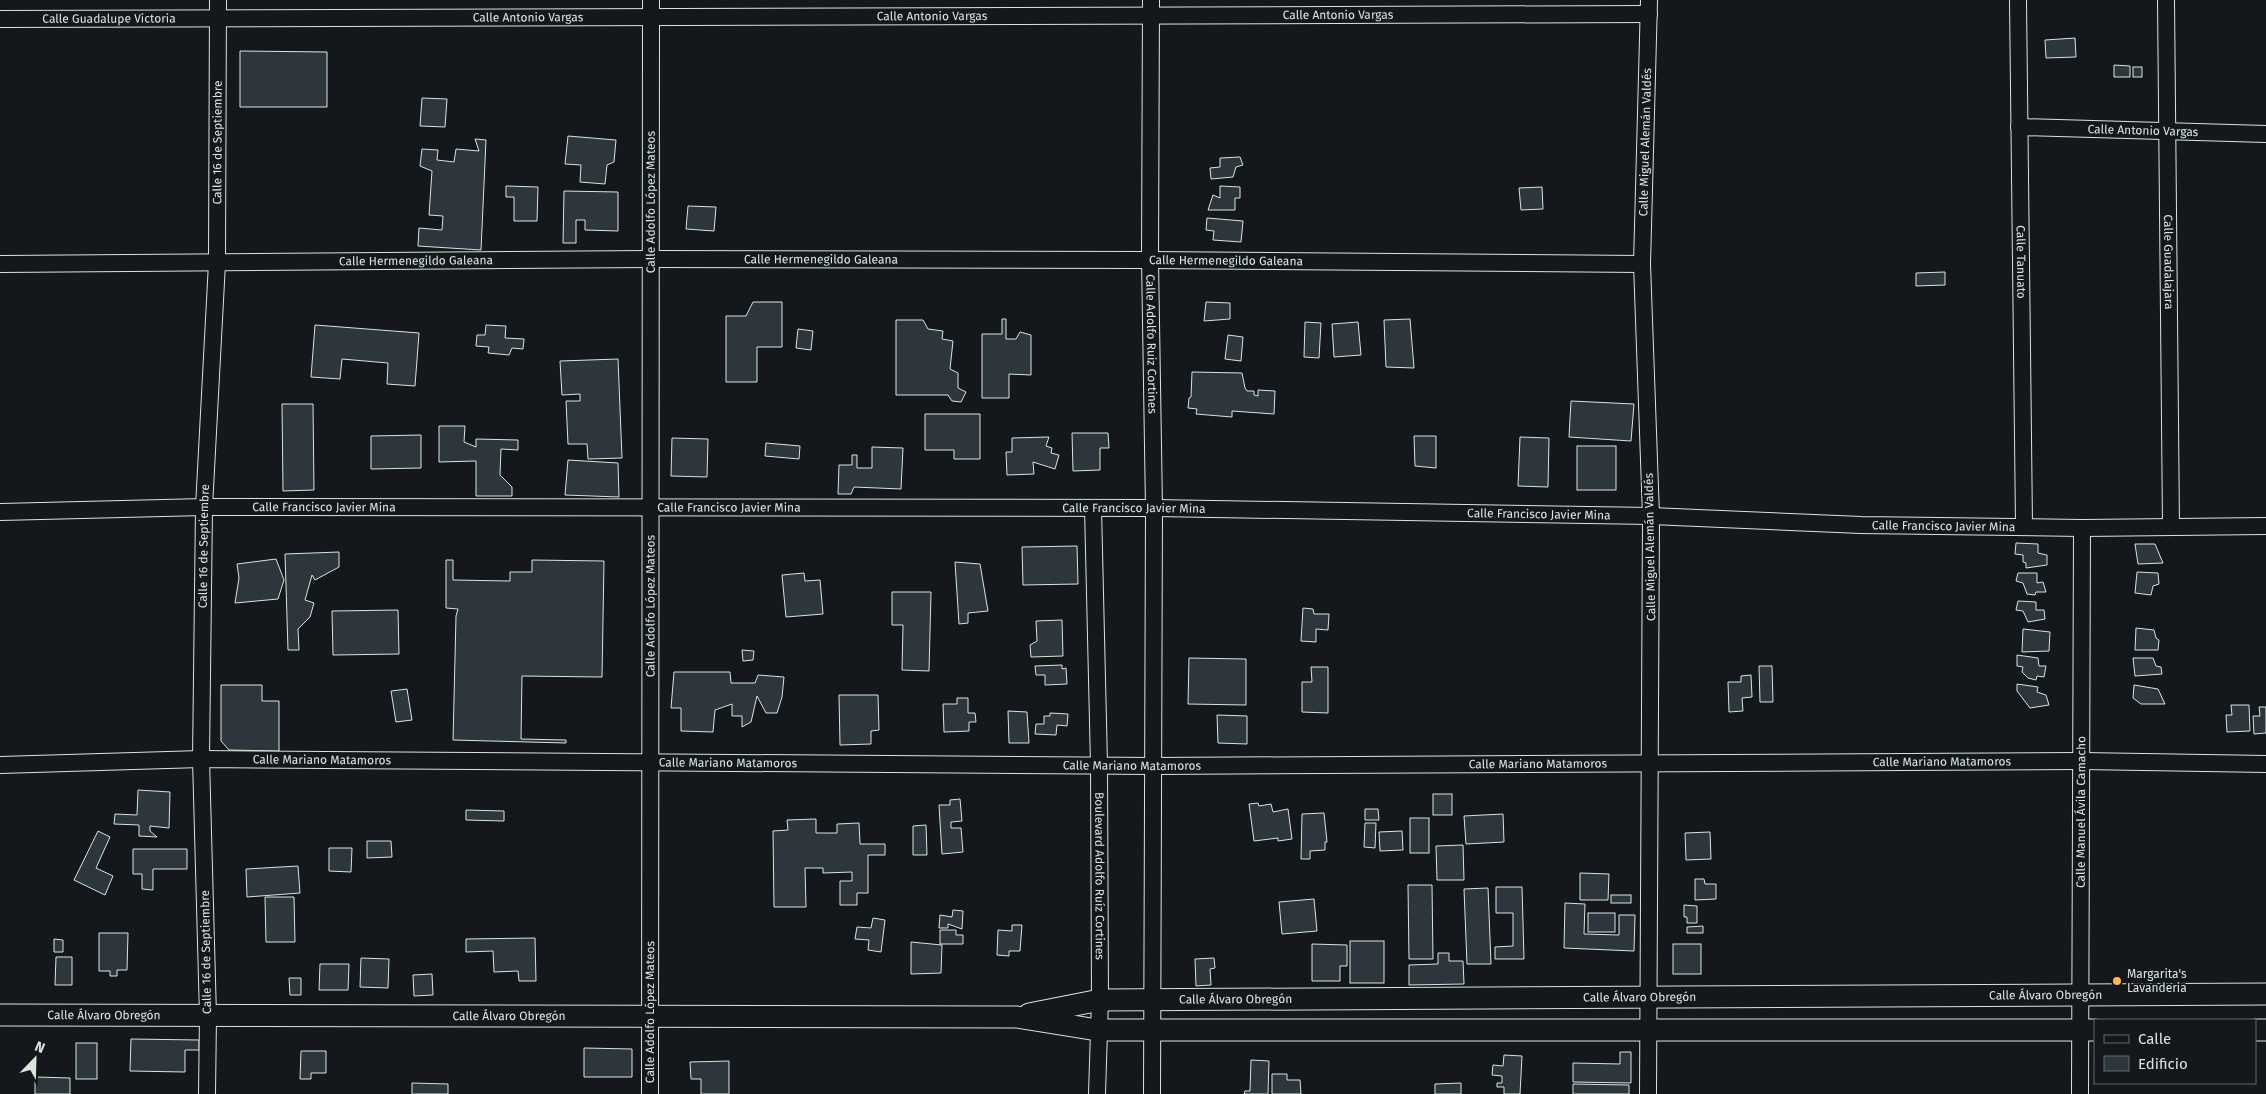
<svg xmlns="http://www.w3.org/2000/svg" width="2266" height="1094" font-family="'Fira Sans',sans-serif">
<rect width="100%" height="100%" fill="#14181c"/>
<g fill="#2c363c" stroke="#d8e6dc">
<polygon points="2075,38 2076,57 2046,58 2045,40"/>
<polygon points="240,51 327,52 327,107 240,107"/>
<polygon points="2114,65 2130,66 2130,77 2114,77"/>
<rect x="2133" y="67" width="9" height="10"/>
<polygon points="422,98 447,99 445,127 420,126"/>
<polygon points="568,136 616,140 614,162 607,165 605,184 580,182 581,165 565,164"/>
<polygon points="475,139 486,140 481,250 418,246 419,228 442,230 443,216 429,215 432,171 420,166 422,149 438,150 437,160 454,162 456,149 479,151"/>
<polygon points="1240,157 1243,165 1236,167 1233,177 1211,179 1210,168 1220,167 1220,158"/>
<polygon points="506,186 538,187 537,221 514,221 514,197 506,197"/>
<polygon points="1220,186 1240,187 1240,198 1235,198 1235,210 1208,210 1213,195 1220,198"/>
<polygon points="1542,187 1543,209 1521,210 1519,188"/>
<polygon points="564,191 618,192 618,231 585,230 585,220 576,220 576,243 563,243"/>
<polygon points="688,206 716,207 714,231 686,229"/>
<polygon points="1207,218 1243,221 1241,242 1213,240 1214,231 1206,230"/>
<polygon points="1945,272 1945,285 1916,286 1916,273"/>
<polygon points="753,302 782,302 782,347 757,347 757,382 726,382 726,316 746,316"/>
<polygon points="1206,302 1230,303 1230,319 1204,321"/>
<polygon points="1002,319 1006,319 1006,339 1016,339 1020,332 1031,335 1031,375 1009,374 1009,398 982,398 982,334 1002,334"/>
<polygon points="1410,319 1414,368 1386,367 1384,320"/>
<polygon points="896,320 923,320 928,329 943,331 942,339 953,341 950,369 958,373 958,388 966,392 961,402 952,401 948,395 896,395"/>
<polygon points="1305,322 1321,323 1319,358 1304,357"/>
<polygon points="1358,322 1361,355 1334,357 1332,324"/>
<polygon points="315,325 419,333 415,386 387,384 388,363 342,359 340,379 311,377"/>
<polygon points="486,325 506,326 505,338 524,339 523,349 512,348 509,355 488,353 489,347 476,346 477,335 485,335"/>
<polygon points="798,329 813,331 811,350 796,348"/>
<polygon points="1228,335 1243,337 1241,361 1225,359"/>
<polygon points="618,359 622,458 588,459 587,444 568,444 566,401 580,401 580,394 562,395 560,361"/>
<polygon points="1192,372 1242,373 1245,388 1247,391 1254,391 1254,395 1258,396 1258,390 1275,391 1274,414 1232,411 1232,417 1196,414 1197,409 1188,408 1189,398 1191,397"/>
<polygon points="1571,401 1634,404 1631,441 1569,437"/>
<polygon points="282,404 313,404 314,490 283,491"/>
<polygon points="925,414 980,414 980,459 954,459 954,450 925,450"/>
<polygon points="439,426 465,426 464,442 476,447 476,439 518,440 518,450 501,449 500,475 512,487 512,496 476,496 476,461 439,462"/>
<polygon points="1072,433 1108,433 1109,448 1100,448 1100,470 1073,471"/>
<polygon points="421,435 421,468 371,469 371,436"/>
<polygon points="1414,436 1436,436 1436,468 1415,466"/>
<polygon points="1049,437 1046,446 1052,448 1051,453 1059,455 1055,469 1033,462 1034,474 1007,475 1006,452 1012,452 1012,438"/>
<polygon points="1520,437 1549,438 1548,487 1518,486"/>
<polygon points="672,438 708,439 707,477 671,476"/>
<polygon points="766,443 800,446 799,459 765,456"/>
<rect x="1577" y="446" width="39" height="44"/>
<polygon points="872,447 903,448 901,489 854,487 851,494 838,494 839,465 852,465 852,455 857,455 857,468 872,468"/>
<polygon points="568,460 618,463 619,497 565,495"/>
<polygon points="2016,543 2038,544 2038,553 2047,555 2047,565 2026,568 2026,563 2023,562 2023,555 2015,554"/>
<polygon points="2135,544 2155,544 2163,563 2138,564"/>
<polygon points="1077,546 1078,584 1023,585 1022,547"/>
<polygon points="339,552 339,567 315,580 312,575 305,600 314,603 310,617 298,629 299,650 288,650 285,554"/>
<polygon points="276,559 284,580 278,599 235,603 239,578 237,564"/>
<polygon points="446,560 453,560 453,580 510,581 510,572 532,572 532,560 604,561 602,677 522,676 521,739 566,740 566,743 453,740 456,616 458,609 446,608"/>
<polygon points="955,562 980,564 988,611 968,613 968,623 959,624"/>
<polygon points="2137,572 2158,573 2159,584 2153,586 2151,595 2135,593"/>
<polygon points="804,573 805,581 820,580 823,614 786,617 782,575"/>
<polygon points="2018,573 2037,573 2037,583 2043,582 2046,592 2036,592 2035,595 2027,594 2023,583 2016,581"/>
<polygon points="892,592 931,592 929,671 902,670 903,625 892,625"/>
<polygon points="2018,601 2036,602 2036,610 2044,610 2045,619 2028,622 2023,611 2016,610"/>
<polygon points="1303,608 1313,609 1314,614 1329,614 1328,630 1316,629 1316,642 1301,641"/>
<polygon points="398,610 399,654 333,655 332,611"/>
<polygon points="1062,620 1063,656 1031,657 1030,645 1037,641 1036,621"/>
<polygon points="2136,628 2154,630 2156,638 2159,640 2158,650 2135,650"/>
<polygon points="2023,629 2050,632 2049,651 2022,652"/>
<polygon points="742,650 754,651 753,660 743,661"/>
<polygon points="2017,655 2038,658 2039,666 2046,666 2044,677 2037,676 2036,680 2028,678 2022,672 2023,667 2017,666"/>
<polygon points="1189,658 1246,659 1246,705 1188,704"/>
<polygon points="2133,658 2153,658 2156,666 2161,667 2162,674 2135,676"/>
<polygon points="1062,665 1062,669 1066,668 1067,684 1045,685 1045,675 1036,675 1035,666"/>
<polygon points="1759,666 1772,666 1773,702 1760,702"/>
<polygon points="1311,667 1328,667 1328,713 1302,712 1302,682 1312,682"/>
<polygon points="674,672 730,672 731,683 755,683 758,675 784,677 782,697 777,713 766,713 757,696 751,722 742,727 742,716 732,716 732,704 715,710 713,732 681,731 681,708 671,708"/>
<polygon points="1751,675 1752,697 1742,698 1743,711 1729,712 1728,682 1741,682 1741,676"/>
<polygon points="2017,684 2038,687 2037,692 2046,695 2049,705 2030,708 2017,691"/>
<polygon points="221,685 262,685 262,701 279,701 279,751 229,750 221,741"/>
<polygon points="2134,685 2158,689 2165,704 2141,704 2133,698"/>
<polygon points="407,689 412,720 396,722 391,691"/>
<polygon points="839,695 878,695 879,730 871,731 871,744 840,745"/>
<polygon points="957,698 968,698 968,713 975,713 976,722 969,722 969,731 944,732 943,704 957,704"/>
<polygon points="2231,705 2249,705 2250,731 2227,732 2226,715 2232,715"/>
<polygon points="2259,707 2266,707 2266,733 2254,734 2253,716 2260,716"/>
<polygon points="1008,711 1027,712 1029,743 1009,743"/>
<polygon points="1050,713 1068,714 1067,726 1057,725 1056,735 1035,734 1036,724 1044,724 1044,716 1050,716"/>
<polygon points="1217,715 1247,716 1247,744 1218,743"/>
<polygon points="138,790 170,792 169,828 150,826 150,831 157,837 139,836 139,825 114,824 115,814 137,815"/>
<rect x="1433" y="794" width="19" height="21"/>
<polygon points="960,799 962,821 951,822 951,828 961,828 963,852 942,854 939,805 950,805 950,800"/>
<polygon points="1258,803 1259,806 1271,804 1273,812 1288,809 1292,839 1278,841 1278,838 1254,841 1249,804"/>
<polygon points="1365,809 1378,809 1379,820 1365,820"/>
<polygon points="466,810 504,811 504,821 466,820"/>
<polygon points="1324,813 1327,842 1325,842 1325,850 1310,851 1310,859 1301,859 1302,814"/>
<polygon points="1503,814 1504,842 1466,844 1464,816"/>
<rect x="1410" y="818" width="19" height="35"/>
<polygon points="816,819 816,833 837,833 837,824 859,823 860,844 885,844 885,855 868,855 868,893 857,893 857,905 840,905 840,881 852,881 852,872 823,873 823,868 805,868 806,907 774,907 773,831 788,830 787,820"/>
<polygon points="1365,823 1376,823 1375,848 1364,847"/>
<polygon points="926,825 927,855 913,855 913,826"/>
<polygon points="98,831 110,837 96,868 113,876 105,895 74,880"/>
<polygon points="1402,831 1403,850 1380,851 1379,832"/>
<polygon points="1710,832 1711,859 1686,860 1685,833"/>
<polygon points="367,841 391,841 392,857 367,858"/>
<polygon points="1463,845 1464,880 1437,880 1436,846"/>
<polygon points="329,848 352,848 351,872 329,871"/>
<polygon points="133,849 187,849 187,869 153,869 153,890 142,889 142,874 133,874"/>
<polygon points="298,866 300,893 247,897 246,869"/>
<polygon points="1580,873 1609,874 1608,900 1580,900"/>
<polygon points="1695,879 1704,879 1705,884 1716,884 1716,899 1695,900"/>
<polygon points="1408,885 1432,885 1433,959 1409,959"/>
<polygon points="1496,887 1522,887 1524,959 1495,959 1495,947 1513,946 1513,913 1496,913"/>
<polygon points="1488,888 1491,964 1467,964 1464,889"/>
<rect x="1611" y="895" width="20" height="8"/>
<polygon points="265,897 294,897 295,942 266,942"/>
<polygon points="1314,899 1317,931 1282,934 1279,902"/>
<polygon points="1565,903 1585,904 1584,934 1619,935 1619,915 1635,915 1634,951 1564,948"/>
<polygon points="1684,905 1697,906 1697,923 1687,923 1687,917 1684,917"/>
<polygon points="953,910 963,911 962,929 948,924 948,928 939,928 940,915 952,917"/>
<rect x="1588" y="913" width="27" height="19"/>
<polygon points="873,918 885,920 881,952 868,950 869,940 855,939 857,927 871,928"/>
<polygon points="1012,925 1022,925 1020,951 1009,951 1009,956 997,955 998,930 1012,931"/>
<polygon points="1703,926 1703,933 1687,933 1687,927"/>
<polygon points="940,930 956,930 956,935 963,935 963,944 940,944"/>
<polygon points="99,933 128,933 127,970 117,970 117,976 110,976 110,971 99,971"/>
<polygon points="535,938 536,981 519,981 518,971 494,972 493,951 466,952 466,939"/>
<polygon points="54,939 63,940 63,952 54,952"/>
<rect x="1350" y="941" width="34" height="42"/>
<polygon points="911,942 942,945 941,973 911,974"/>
<polygon points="1312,944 1347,945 1347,966 1340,966 1340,981 1312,981"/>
<rect x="1673" y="944" width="28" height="30"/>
<polygon points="1438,953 1449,953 1449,961 1463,961 1464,984 1409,985 1409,965 1438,964"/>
<polygon points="56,957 72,957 72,985 55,985"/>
<polygon points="361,958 389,959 388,988 360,987"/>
<polygon points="1214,958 1215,968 1210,969 1211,985 1196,986 1195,959"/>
<polygon points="320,964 349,964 348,990 319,990"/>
<polygon points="432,974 433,995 414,996 413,975"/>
<polygon points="289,978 301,978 301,995 290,995"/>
<polygon points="131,1039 199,1040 199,1050 185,1050 185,1072 130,1071"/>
<rect x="76" y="1043" width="21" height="36"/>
<polygon points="584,1048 632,1049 632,1077 584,1077"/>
<polygon points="301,1051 326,1051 326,1073 311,1073 311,1079 300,1079"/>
<polygon points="1620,1052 1631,1052 1631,1083 1573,1082 1573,1063 1620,1064"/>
<polygon points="1504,1055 1522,1056 1520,1094 1504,1094 1504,1087 1497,1087 1497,1083 1502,1083 1502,1076 1492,1075 1493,1065 1503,1066"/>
<polygon points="1251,1060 1269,1061 1268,1094 1244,1094 1245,1091 1250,1091"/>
<polygon points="729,1061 729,1094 701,1094 701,1079 691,1079 690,1062"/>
<polygon points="1272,1074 1287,1074 1287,1080 1300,1080 1301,1094 1272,1094"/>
<polygon points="35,1077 70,1078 70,1094 35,1094"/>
<polygon points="412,1083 448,1084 448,1094 412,1094"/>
<polygon points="1461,1083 1461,1094 1435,1094 1435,1084"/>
<polygon points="1573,1084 1629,1085 1629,1094 1573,1094"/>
</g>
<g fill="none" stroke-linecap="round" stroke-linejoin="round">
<defs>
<g id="minor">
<path id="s1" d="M 1151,0 L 1150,260 L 1154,508 L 1152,1094"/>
<path id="s2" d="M 2018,0 L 2024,526"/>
<path id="s3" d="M 2166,0 L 2171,526"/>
<path id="s4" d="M 0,19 L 1649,14"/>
<path id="s5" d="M 2019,127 L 2266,134"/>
<path id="s6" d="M 0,264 L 650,259 L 1150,260 L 1642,264"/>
<path id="s7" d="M 1093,508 L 1099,764 L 1100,1000 L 1097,1094"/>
<path id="s8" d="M 0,512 L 204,507 L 1154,508 L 1651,516 L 1861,525 L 2082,528 L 2266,526"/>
<path id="s9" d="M 0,765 L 201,759 L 1154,766 L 2082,761 L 2266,764"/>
<path id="s10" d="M 207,1094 L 208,1016 L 201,759 L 204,507 L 217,263 L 218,0"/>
<path id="s11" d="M 650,1094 L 651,0"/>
<path id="s12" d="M 1648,1094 L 1651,516 L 1642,264 L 1649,0"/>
<path id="s13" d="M 2080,1094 L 2082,528"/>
</g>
<g id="tertiary">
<path id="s14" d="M 1029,1014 L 1100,1000 L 2266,994"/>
<path id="s15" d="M 0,1015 L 1017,1017 L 1097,1030 L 2095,1030"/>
<polyline points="2255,1030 2266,1030"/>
</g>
</defs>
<use href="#minor" stroke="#d8e6dc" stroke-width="18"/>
<use href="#tertiary" stroke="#d8e6dc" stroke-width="23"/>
<use href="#minor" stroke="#14181c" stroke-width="16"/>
<use href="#tertiary" stroke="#14181c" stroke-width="21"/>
</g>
<circle fill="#ffb74d" stroke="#14181c" stroke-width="2" cx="2117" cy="981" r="5"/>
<g text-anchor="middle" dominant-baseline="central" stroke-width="4" stroke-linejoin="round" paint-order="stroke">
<g font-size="12" fill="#d8e6dc" stroke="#14181c">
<text stroke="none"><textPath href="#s4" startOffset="1338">Calle Antonio Vargas</textPath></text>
<text stroke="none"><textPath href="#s4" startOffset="932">Calle Antonio Vargas</textPath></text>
<text stroke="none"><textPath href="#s4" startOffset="528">Calle Antonio Vargas</textPath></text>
<text stroke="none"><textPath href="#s4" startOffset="109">Calle Guadalupe Victoria</textPath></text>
<text stroke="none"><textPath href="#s5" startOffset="124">Calle Antonio Vargas</textPath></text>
<text stroke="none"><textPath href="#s10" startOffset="952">Calle 16 de Septiembre</textPath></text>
<text stroke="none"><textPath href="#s12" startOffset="952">Calle Miguel Alemán Valdés</textPath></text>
<text stroke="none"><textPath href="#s11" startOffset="892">Calle Adolfo López Mateos</textPath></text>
<text stroke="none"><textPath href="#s6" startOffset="821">Calle Hermenegildo Galeana</textPath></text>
<text stroke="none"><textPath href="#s6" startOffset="416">Calle Hermenegildo Galeana</textPath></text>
<text stroke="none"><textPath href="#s6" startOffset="1226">Calle Hermenegildo Galeana</textPath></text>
<text stroke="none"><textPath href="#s2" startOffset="262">Calle Tanuato</textPath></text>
<text stroke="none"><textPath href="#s3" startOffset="262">Calle Guadalajara</textPath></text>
<text stroke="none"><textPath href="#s1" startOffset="344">Calle Adolfo Ruiz Cortines</textPath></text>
<text stroke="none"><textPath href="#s8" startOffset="324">Calle Francisco Javier Mina</textPath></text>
<text stroke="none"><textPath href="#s8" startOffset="729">Calle Francisco Javier Mina</textPath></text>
<text stroke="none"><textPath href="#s8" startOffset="1134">Calle Francisco Javier Mina</textPath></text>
<text stroke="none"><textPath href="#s8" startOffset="1539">Calle Francisco Javier Mina</textPath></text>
<text stroke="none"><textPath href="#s8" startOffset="1944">Calle Francisco Javier Mina</textPath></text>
<text stroke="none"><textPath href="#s10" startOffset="548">Calle 16 de Septiembre</textPath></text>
<text transform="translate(1650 547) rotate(-91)">Calle Miguel Alemán Valdés</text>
<text stroke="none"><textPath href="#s11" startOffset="488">Calle Adolfo López Mateos</textPath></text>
<text stroke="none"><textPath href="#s9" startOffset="322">Calle Mariano Matamoros</textPath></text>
<text stroke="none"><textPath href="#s9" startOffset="1942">Calle Mariano Matamoros</textPath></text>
<text stroke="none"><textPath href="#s9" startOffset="728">Calle Mariano Matamoros</textPath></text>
<text stroke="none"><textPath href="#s9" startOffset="1538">Calle Mariano Matamoros</textPath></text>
<text stroke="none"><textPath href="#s9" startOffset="1132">Calle Mariano Matamoros</textPath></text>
<text stroke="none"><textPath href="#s13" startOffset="282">Calle Manuel Ávila Camacho</textPath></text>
<text stroke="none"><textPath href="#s7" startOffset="368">Boulevard Adolfo Ruíz Cortines</textPath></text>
<text transform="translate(206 952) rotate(-91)">Calle 16 de Septiembre</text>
<text stroke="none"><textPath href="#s14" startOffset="1018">Calle Álvaro Obregón</textPath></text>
<text stroke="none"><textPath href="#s14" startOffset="612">Calle Álvaro Obregón</textPath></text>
<text stroke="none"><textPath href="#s14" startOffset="208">Calle Álvaro Obregón</textPath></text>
<text stroke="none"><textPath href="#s11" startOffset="82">Calle Adolfo López Mateos</textPath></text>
<text stroke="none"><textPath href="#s15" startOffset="104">Calle Álvaro Obregón</textPath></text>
<text stroke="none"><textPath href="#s15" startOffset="509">Calle Álvaro Obregón</textPath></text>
</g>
<g font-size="12" fill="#d8e6dc" stroke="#14181c" text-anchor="start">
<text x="2127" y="974">Margarita's<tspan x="2127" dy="14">Lavanderia</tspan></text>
</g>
</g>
<rect x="2094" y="1019" width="162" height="65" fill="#14181c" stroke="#626a69"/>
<rect x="2104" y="1035" width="25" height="8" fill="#14181c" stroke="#626a69"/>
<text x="2138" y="1044" font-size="15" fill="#d8e6dc">Calle</text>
<rect x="2104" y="1056" width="25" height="15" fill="#2c363c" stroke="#626a69"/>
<text x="2138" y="1069" font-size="15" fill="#d8e6dc">Edificio</text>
<g transform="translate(35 1059) rotate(23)" stroke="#14181c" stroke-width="4" paint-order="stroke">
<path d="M0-4L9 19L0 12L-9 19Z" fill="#d8e6dc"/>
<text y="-8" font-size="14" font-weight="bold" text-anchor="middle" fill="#d8e6dc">N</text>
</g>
</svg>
